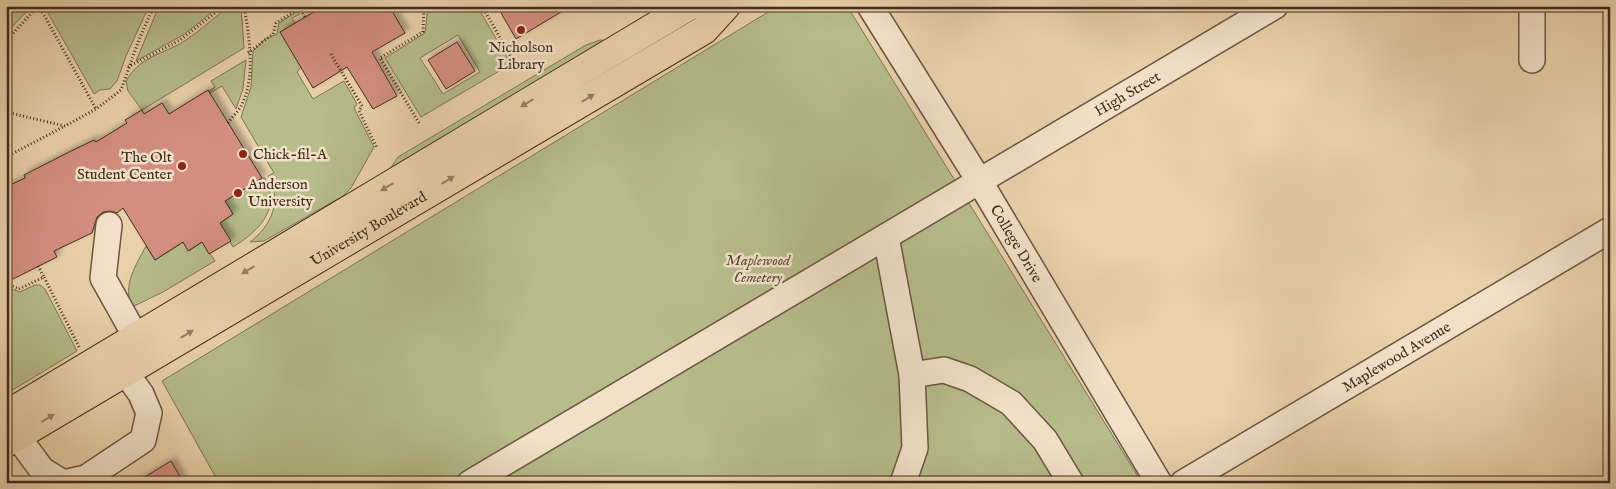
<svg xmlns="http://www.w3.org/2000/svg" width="1616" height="489" font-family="'IM FELL English',serif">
<defs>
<filter id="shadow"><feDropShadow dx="4.5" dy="-4.5" stdDeviation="2.5" flood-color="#0004"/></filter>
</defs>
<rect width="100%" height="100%" fill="#ead1aa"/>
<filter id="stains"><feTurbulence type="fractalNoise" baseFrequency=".004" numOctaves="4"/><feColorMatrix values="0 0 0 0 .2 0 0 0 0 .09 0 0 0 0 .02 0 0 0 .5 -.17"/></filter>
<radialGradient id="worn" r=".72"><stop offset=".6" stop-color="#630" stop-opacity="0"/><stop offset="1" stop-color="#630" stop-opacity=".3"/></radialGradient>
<g fill="#b6bc8a" stroke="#7b7455" fill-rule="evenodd">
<polygon points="6,6 32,6 6,33"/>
<polygon points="44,6 149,6 126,56 117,81 110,89 100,90 94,94"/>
<polygon points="159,6 220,6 183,35 136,61"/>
<path d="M 229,6 L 241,6 L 244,48 L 142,110 L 128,91 L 126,81 C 141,55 163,55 186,40 C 201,30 215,17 229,6 Z"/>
<path d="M 428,6 L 477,6 L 511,64 L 421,117 L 385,58 L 425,33 ZM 458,35 L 480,72 L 443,94 L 420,58 Z"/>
<polygon points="778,6 847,6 1142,483 219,483 162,381"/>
<path d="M 298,11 L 300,14 L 292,18 L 295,23 L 301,67 L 297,72 L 313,99 L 344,81 L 357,104 L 354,108 L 374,147 L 351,188 L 343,196 L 264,241 L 250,242 C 271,226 283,201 268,176 L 274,173 L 241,117 L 251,87 L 253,51 L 265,39 L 277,34 L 279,23 Z"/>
<polygon points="600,40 611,41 388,172 398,157 586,45"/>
<polygon points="246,60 243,89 236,109 222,86 210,93 209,91 215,87 211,81"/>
<path d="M 262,178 L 265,178 C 282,210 257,232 233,247 L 220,223 L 233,214 L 225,201 Z"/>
<path d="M 183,242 L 189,251 L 202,242 L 215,261 L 163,292 L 132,307 C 122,286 136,265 146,246 L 155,260 Z"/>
<polygon points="35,285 40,285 45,289 77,351 6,394 6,287 20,292"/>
</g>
<g fill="#d38e7f" stroke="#402c20" filter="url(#shadow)">
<polygon points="324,6 389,6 405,33 372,52 397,96 373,109 347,67 313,88 280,32"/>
<polygon points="497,6 571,6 516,39"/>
<polygon points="457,42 475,71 446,89 428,60"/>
<polygon points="208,90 262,178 225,201 233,214 220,223 231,241 209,254 202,242 188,251 183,242 155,260 123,208 117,213 110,211 103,212 97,217 92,233 54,251 57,257 13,279 6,265 6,187 25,178 24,175 71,151 94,140 96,142 127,123 125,120 142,110 144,114 162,103 169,114"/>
<polygon points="171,461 184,483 135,483"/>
</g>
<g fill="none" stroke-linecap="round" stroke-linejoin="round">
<defs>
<g id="minor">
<path id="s1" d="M 870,6 L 980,182 L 1159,483"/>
<polyline points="1532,6 1532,60"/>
<polyline points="109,225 103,278 136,337"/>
<polyline points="886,237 912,375"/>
<polyline points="17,436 42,470 63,483 86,478 143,440 149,413 141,394 114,356"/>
<path id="s2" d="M 470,483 L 1275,6"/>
<polyline points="903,483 915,448 912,375 944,370 970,379 1011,403 1045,440 1071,483"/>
<path id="s3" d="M 1183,483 L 1610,230"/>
</g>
<g id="major">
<polyline points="6,415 689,6"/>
<path id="s4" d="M 6,443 L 704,30 L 726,6"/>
</g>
</defs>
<use href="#minor" stroke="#6a5542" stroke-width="28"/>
<use href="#major" stroke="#402c20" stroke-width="30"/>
<g stroke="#402c20" stroke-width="3" stroke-dasharray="1 2.5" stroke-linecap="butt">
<polyline points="39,6 96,109"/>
<polyline points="482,6 515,64"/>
<polyline points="299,7 305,17"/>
<polyline points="6,41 38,6"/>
<polyline points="248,53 273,34 276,23 300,8"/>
<polyline points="331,54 362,106 359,111 377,148"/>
<polyline points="128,67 180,40 224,6"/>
<polyline points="6,112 65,126 96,109 121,90 140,37 154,6"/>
<path d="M 228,123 C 232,117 239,111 242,104 C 256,76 249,35 244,6"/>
<polyline points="419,123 380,58 423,32 424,6"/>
<polyline points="6,157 65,126"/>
<polyline points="38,266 44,277"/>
<polyline points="6,284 19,289 44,277 79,347"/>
</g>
<use href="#minor" stroke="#f1e1c8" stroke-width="25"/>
<use href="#major" stroke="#ead1aa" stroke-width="28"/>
</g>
<defs><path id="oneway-solid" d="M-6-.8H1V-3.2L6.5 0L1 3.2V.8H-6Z" transform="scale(1.25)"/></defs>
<g fill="#957e65">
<use href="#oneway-solid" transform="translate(588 98) rotate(-31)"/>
<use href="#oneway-solid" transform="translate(527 103) rotate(149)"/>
<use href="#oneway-solid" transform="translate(448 180) rotate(-31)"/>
<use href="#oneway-solid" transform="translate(387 187) rotate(149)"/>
<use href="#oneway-solid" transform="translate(248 270) rotate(149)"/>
<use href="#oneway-solid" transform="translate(187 334) rotate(-31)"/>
<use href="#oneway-solid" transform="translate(48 418) rotate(-31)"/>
</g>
<g fill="#8f2418" stroke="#f1e1c8" stroke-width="2">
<circle cx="521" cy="30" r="5"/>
<circle cx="243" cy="154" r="5"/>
<circle cx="182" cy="166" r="5"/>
<circle cx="238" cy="193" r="5"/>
</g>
<g text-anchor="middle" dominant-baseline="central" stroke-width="5" stroke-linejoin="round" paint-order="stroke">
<g font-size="15" fill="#402c20" stroke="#f1e1c8" text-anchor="start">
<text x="521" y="47" text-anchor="middle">Nicholson<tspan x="521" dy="17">Library</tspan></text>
<text x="253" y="154">Chick-fil-A</text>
<text x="172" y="157" text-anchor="end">The Olt<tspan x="172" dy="17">Student Center</tspan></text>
<text x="248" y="184">Anderson<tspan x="248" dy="17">University</tspan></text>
</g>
<g font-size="15" fill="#402c20" stroke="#f1e1c8">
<text stroke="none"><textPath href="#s2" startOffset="764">High Street</textPath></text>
<text stroke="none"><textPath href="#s4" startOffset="421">University Boulevard</textPath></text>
<text stroke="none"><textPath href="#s1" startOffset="279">College Drive</textPath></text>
<text stroke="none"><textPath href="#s3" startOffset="248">Maplewood Avenue</textPath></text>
</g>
<g font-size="15" font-style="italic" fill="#584935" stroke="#f1e1c8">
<text x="758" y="260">Maplewood<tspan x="758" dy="17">Cemetery</tspan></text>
</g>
</g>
<rect width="1616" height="489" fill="none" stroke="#ead1aa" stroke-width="25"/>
<rect x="8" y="8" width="1601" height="474" fill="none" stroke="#402c20" stroke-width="2.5"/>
<rect x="12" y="12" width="1591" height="464" fill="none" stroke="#402c20"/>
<rect width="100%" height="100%" filter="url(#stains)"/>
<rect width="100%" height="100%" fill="url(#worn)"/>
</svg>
